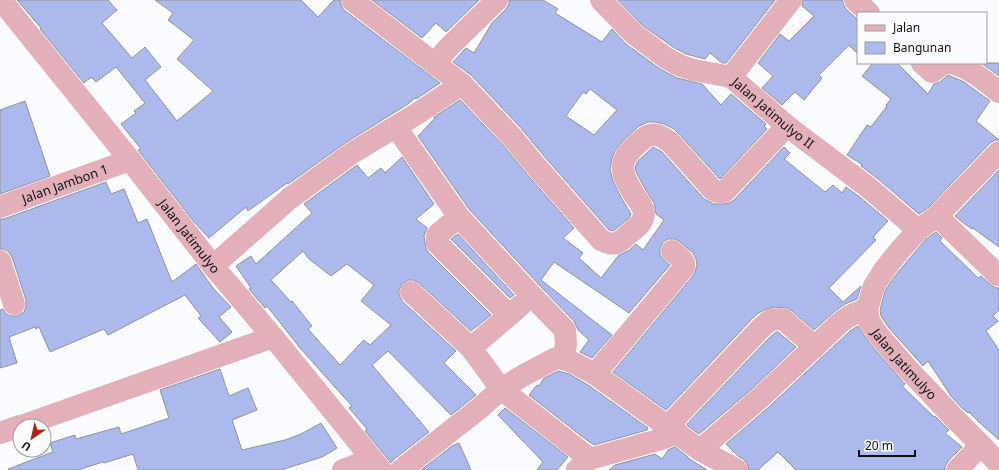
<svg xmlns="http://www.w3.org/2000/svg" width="999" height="470" font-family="'Noto Sans',sans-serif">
<rect width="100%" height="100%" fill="#fbfcff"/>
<g fill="#acb9ec" stroke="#90929a" fill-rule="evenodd">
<polygon points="17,0 108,0 117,10 102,23 132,58 145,47 161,67 145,80 177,121 213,91 177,59 194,40 168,20 173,13 155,0 301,0 318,17 334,0 340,0 341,5 344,10 440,83 416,99 415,98 408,104 345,143 288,184 287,183 248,211 246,207 209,238 194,222 138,150 141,149 121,124 136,113 134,111 145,103 116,67 96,82 91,77 84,83 40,29 41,28"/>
<polygon points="372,0 479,0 446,32 436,23 422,38"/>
<path d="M 509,0 L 543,0 L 558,9 L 555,13 L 602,42 L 612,29 L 626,44 L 660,69 L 677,78 L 702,84 L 721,105 L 731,94 L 766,124 L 764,126 L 767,129 L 720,179 L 679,134 L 674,129 L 664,124 L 655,122 L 648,122 L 639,126 L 621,143 L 615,151 L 612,158 L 610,170 L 613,181 L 622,199 L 631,214 L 629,218 L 613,231 L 609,230 L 544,156 L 520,127 L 471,75 L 453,62 L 466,48 L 474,53 L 492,23 L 506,9 L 509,4 ZM 590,89 L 617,110 L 594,135 L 566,116 L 583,92 L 586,94 Z"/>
<polygon points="618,0 775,0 726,63 722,63 710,53 705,59 686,54 673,47 642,25"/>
<polygon points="803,0 842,0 843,1 843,4 846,9 858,20 858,54 849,45 819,75 822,78 804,100 795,92 782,105 762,88 773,76 758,63 780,34 789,41 814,16 802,6"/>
<polygon points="873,63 897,63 928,94 934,84 940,82 948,75 964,82 990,101 976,121 999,140 995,140 990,143 929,207 919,214 877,178 861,166 863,165 847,155 867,125 871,127 887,106 886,105 891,99 862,76"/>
<polygon points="981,63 999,63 999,76 990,69"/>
<polygon points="460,100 502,144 525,172 574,228 563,238 583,253 579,258 601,278 619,255 628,251 636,244 643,250 664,220 656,214 654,203 644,187 635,170 636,165 638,161 653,147 662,152 704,199 714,204 724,204 729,203 733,201 784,147 790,153 784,159 825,192 833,185 842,193 846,187 861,198 888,221 873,237 876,240 829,288 843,302 861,286 857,299 845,304 835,311 814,330 792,311 787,308 775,307 764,310 757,314 750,321 666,410 613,372 693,276 695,272 697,265 696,259 693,253 680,242 675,239 668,239 663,242 660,248 660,255 664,260 670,265 629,313 554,262 541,280 612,335 592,358 580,352 589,340 578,330 574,321 541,287 469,209 418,136 435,118 434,117"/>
<polygon points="25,101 50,176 0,194 0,110"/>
<path d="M 402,157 L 434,204 L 416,219 L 427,228 L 424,236 L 426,248 L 428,252 L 491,315 L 471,331 L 419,283 L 413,280 L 408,280 L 402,284 L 399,290 L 399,295 L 402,301 L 456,351 L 444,363 L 476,395 L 451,415 L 388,351 L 372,365 L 429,432 L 393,460 L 391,463 L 365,431 L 367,429 L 349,408 L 352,406 L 300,348 L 267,306 L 265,308 L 249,289 L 251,288 L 236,266 L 251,256 L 256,264 L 312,213 L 304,204 L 357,165 L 368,178 L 381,168 L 385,173 ZM 303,251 L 309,259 L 331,276 L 347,264 L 374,285 L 361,301 L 391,325 L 370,345 L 364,340 L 340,365 L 308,329 L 312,326 L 292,301 L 291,302 L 271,280 Z"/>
<polygon points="999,170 999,247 973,228 972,229 962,222 955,216"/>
<polygon points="106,182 111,194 124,189 138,223 147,219 160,252 172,282 196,264 213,288 231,307 219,317 232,332 220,342 198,318 201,316 185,295 108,335 104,329 50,352 39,327 36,329 35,327 9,337 17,363 0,368 0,310 3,309 6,314 11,316 17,316 24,312 26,306 26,300 12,257 8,251 3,249 0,249 0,219 4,219"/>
<polygon points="936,232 942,238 940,241 978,278 981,276 991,285 996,288 999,288 999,310 993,316 998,321 986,331 999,350 999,440 980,423 969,412 968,413 962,408 951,396 928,361 923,366 889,328 881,316 880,310 885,291 894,277 926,239"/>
<polygon points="458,234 514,295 510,298 451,239"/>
<polygon points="858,326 870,344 905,384 902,386 934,417 935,416 949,430 945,433 962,447 948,461 945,467 945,470 796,470 778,452 758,470 749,470 747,463 743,459 738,456 726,444 770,406 850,331"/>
<polygon points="776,332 778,332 796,347 753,388 699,434 688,426 687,424 768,339"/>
<polygon points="220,369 229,396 248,388 257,410 232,420 242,450 285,440 301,434 321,423 337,448 322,457 281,470 138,470 133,454 104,463 103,462 78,470 9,470 8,469 53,452 50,443 75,435 76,439 119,427 121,434 169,418 160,390"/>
<polygon points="558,371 569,374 588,385 648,428 647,430 594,445 584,438 529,395 537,385 539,386 544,378"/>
<polygon points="505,408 568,457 557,470 537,470 543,462 498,415"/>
<polygon points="459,443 471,470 421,470 452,446"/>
<polygon points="675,447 688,457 688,458 707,470 609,470 615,465 655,454 662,459 668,450"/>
</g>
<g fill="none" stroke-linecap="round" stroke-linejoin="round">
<g stroke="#e3b0ba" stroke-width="22">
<path id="s1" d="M 1,0 L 130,160 L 213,266 L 273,337 L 381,470"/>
<path d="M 352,0 L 435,64 L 462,84 L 511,136 L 534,164 L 601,240 C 609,244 615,246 623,239 C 628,234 634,230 639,225 C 650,212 640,204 633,193 C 631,189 629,186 627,182 C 624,177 622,171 623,165 C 624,154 635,146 643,139 C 653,130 661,136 670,142 L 713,190 L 718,192 L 724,192 L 787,126"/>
<path id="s2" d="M 601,0 L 634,34 L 666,58 L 681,66 L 694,70 L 731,77 L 787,126 L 869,188 L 918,230"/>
<polyline points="855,0 869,13"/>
<polyline points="922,63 932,72 944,63"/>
<path d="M 951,63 C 969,67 985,81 999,92"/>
<polyline points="435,64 446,50 497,0"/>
<polyline points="731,77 791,0"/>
<polyline points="396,127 459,217 532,296 565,330 566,344 563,359"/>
<path id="s3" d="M 999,152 L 937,216 L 918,230 L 900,250 L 884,270 L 874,286 L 867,309 L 869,321 L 879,336 L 905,366 L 957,421 L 981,445 L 999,464"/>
<path id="s4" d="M 0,207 L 130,160"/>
<polyline points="937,216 999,276"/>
<polyline points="459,217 438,234 437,236 437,243 509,315"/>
<polyline points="0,261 14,304"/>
<polyline points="213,266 289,199 352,153 415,115 462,84"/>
<polyline points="411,292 471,348 501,389 590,459"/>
<polyline points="471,348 520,306"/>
<path d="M 595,374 L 678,275 C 679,273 683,270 684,267 C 686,260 676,255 672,251"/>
<polyline points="21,426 273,337"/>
<path d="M 668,426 L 759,330 C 768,321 772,317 784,320 L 815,347"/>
<polyline points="0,433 20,426"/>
<path d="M 700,450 L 761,397 L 842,321 C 850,315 857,312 867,309"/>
<polyline points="343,470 372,459"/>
<polyline points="401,470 480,408 501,389 524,375 554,359 558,358 563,359 574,363 595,374 700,450 737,470"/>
<polyline points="577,470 590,459 658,440 678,433"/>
<polyline points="957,470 981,445"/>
</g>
</g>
<g text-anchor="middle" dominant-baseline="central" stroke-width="3.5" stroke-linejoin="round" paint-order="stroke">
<g font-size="13" fill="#101013" stroke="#fbfcff">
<text stroke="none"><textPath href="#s2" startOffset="211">Jalan Jatimulyo II</textPath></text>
<text stroke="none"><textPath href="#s4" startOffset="69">Jalan Jambon 1</textPath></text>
<text stroke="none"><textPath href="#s1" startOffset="302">Jalan Jatimulyo</textPath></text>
<text stroke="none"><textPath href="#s3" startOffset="276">Jalan Jatimulyo</textPath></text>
</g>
</g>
<rect x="857" y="12" width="130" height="52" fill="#fbfcff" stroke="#9d9ea1"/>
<rect x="865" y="25" width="20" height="6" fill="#e3b0ba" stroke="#9d9ea1"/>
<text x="893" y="32" font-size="12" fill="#101013">Jalan</text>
<rect x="865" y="42" width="20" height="12" fill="#acb9ec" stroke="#9d9ea1"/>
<text x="893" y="52" font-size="12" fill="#101013">Bangunan</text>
<g transform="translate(32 438) rotate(214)"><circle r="19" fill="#fbfcff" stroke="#9d9ea1"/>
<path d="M0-3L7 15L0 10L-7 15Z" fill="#b02213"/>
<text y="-6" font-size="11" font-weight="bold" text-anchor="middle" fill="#101013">U</text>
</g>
<path d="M859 450v6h56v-6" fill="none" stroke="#101013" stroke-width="2"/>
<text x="865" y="450" font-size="12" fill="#101013" stroke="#fbfcff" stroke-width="3" paint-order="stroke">20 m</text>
</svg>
